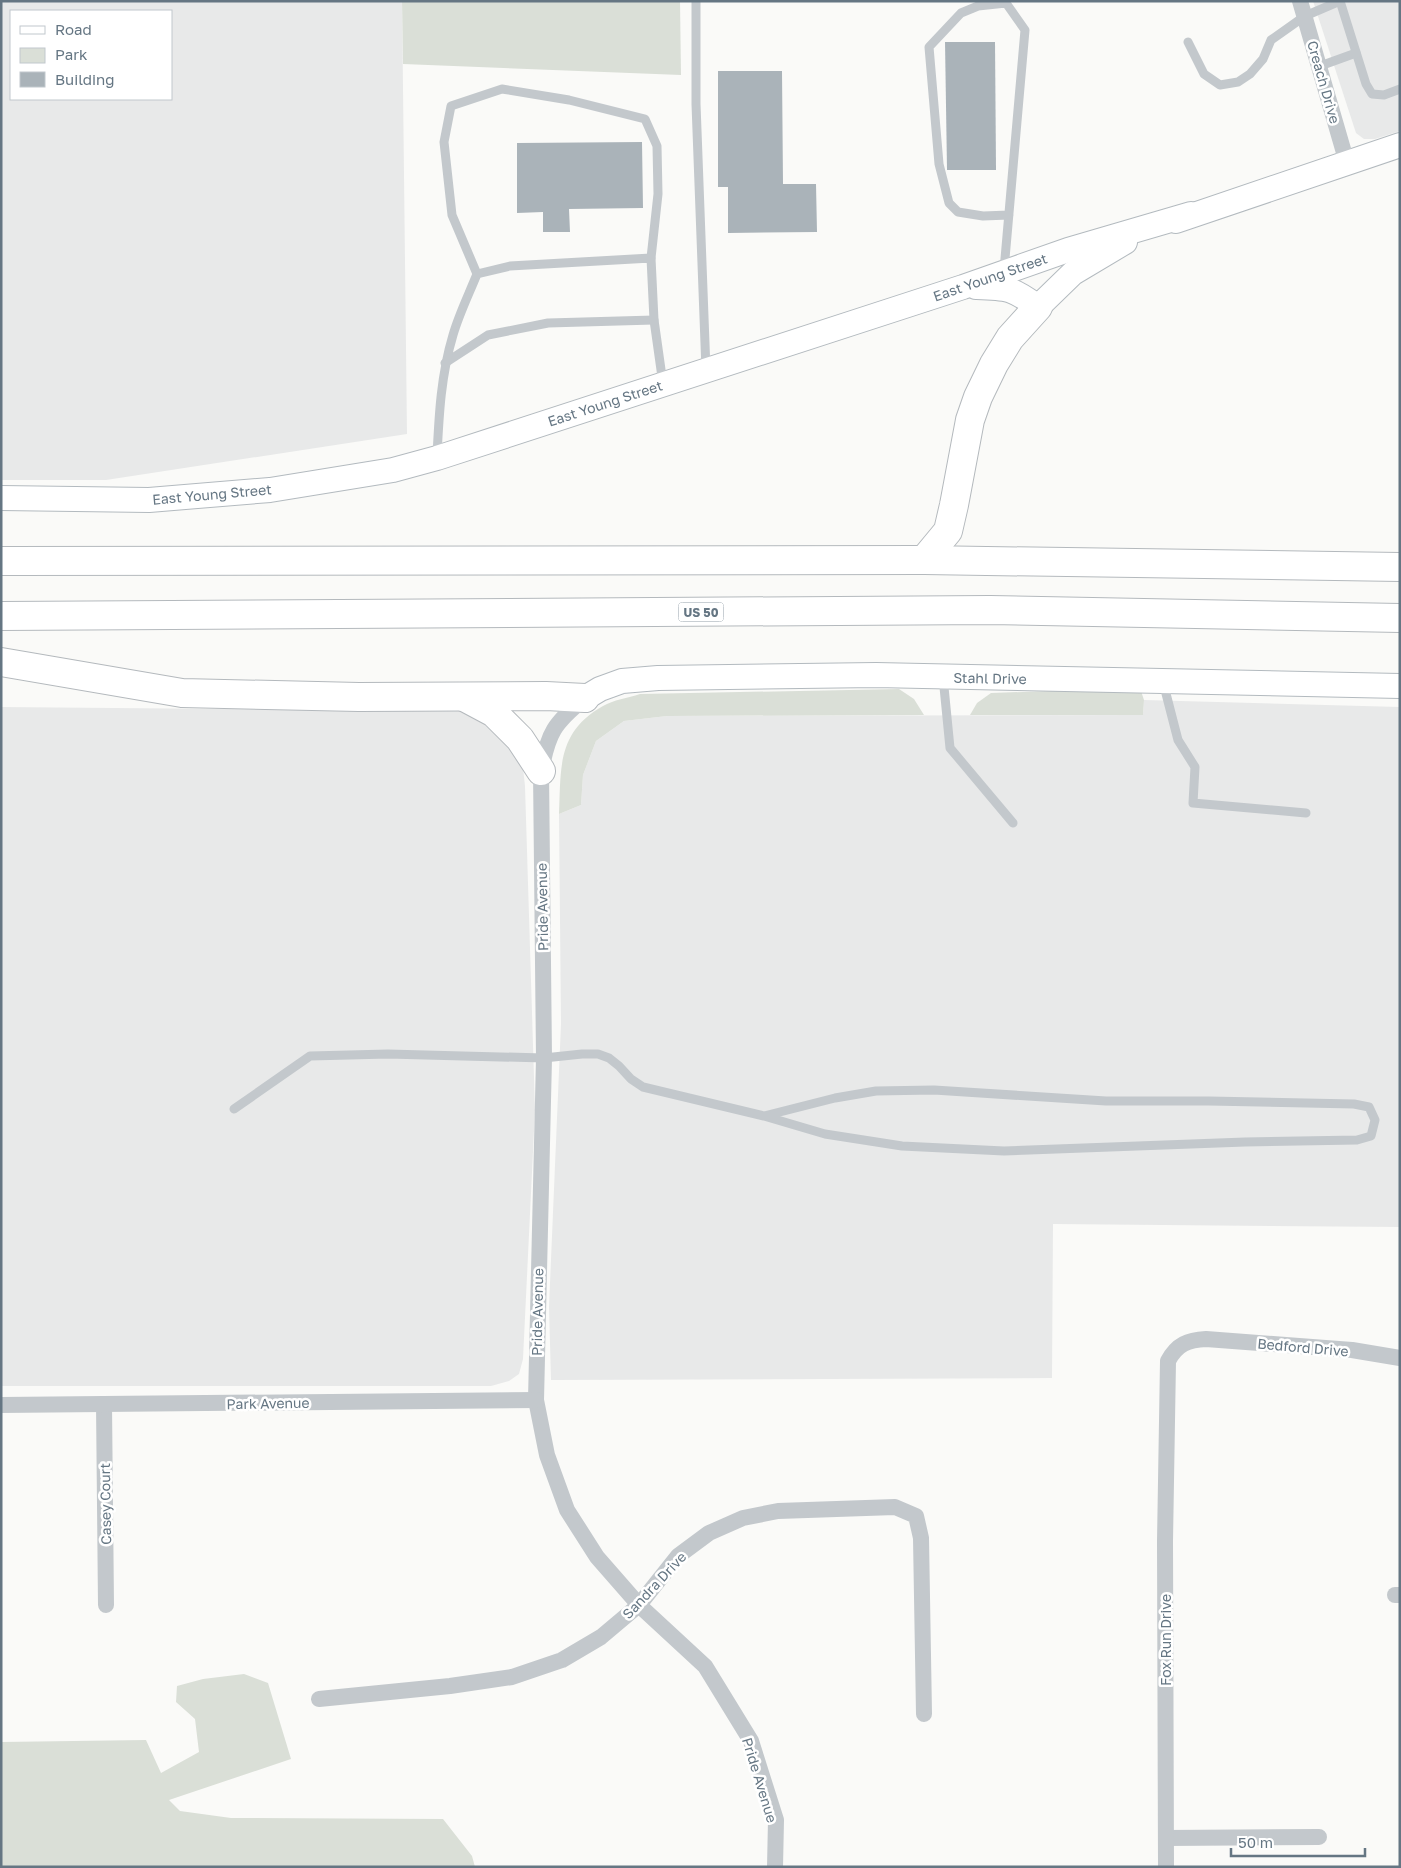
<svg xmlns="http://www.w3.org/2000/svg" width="1401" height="1868" font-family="'Golos Text',sans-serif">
<rect width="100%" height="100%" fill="#fafaf8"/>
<g fill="#e8e9e9" fill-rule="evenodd">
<path d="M 1,1 L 402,1 L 407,434 L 106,480 L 1,480 ZM 11,11 L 171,11 L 171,99 L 11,99 Z"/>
<polygon points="1313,1 1400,1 1400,131 1375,139 1364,139 1356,133"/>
<polygon points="1144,700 1400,707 1400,1227 1053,1224 1052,1378 551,1380 549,1307 561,1024 559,814 581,805 583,775 596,741 624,721 667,716 1143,715"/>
<polygon points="1,707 460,711 489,719 506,734 523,768 525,786 535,1110 523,1359 519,1374 509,1381 491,1386 1,1386"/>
</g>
<g fill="#dadfd7">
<polygon points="402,1 680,1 681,75 403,64"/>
<polygon points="1140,688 1144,700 1143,715 970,715 977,703 991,693"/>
<path d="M 899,689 L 914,699 L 924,715 L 667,716 L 624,721 L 596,741 L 583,775 L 581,805 L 559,814 C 561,767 557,732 603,706 C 613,700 628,698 640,694 Z"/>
<polygon points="244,1674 268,1683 291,1759 169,1800 180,1811 231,1818 443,1819 472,1856 475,1867 1,1867 1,1742 146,1740 161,1773 199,1752 195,1719 176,1702 177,1686 203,1679"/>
</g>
<g fill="#aab3b9">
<polygon points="945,42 995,42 996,170 947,170"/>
<polygon points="718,71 782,71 783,184 816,184 817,232 728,233 728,187 718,187"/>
<polygon points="642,142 643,208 569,209 570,232 543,232 543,212 517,213 517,143"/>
</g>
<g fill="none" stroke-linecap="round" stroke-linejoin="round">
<defs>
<g id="secondary">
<polyline points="1176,221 1400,145"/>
<path d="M 976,287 C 1009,288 1012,288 1038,307 L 1073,273 L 1125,242"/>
<polyline points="1,498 149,500 270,490 393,470 437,458 963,287 1068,250 1191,214"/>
<polyline points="585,698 600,689 622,681 658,678 876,675 1400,686"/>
</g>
<g id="trunk">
<polyline points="924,560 948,531 954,505 970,420 978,397 994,364 1010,338 1038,307"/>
<polyline points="1,561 924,560 1400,567"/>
<polyline points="1,616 990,610 1400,618"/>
<polyline points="1,662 182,693 359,697 546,696 585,698"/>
<polyline points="464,697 494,713 520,739 541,771"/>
</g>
</defs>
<use href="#secondary" stroke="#b3babf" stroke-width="26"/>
<use href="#trunk" stroke="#b4b9bd" stroke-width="30"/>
<g stroke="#c3c8cc" stroke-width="9">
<polyline points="696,1 696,104 706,370"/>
<polyline points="1340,1 1366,84 1372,94 1384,95 1400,89"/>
<polyline points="1188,42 1204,74 1220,85 1238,82 1250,74 1263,59 1271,40 1305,16 1340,1"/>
<polyline points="1320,66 1356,53"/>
<polyline points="1004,270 1025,30 1006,3 978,6 961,13 929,47 939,164 949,203 958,212 983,216 1009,215"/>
<polyline points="477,274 452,215 444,142 451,106 502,89 569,100 645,119 657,146 658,194 651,258"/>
<polyline points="445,363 488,335 548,323 654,320"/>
<path d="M 437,456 C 439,414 441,375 453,335 C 459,314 469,294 477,274 L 510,266 L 651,258 L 654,320 L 663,384"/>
<polyline points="943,677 950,748 1013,823"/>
<polyline points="1163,682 1178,740 1195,767 1193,803 1306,813"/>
<polyline points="234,1109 310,1056 388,1054 544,1058 582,1054 598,1054 609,1058 619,1066 631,1079 643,1087 764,1116 825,1134 902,1146 1004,1151 1245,1142 1357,1140 1371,1136 1375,1120 1369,1107 1354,1104 1209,1101 1106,1101 934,1090 876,1091 835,1098 764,1116"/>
</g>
<g stroke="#c3c8cc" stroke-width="16">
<polyline points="1300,1 1347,163"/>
<path d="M 585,698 C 554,723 548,733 541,771 L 544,1058 L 536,1400 L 547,1455 L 567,1510 L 597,1557 L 639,1605 L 705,1666 L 751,1741 L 776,1820 L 775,1867"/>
<polyline points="104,1404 106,1605"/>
<polyline points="1,1405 536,1400"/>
<polyline points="1395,1595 1400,1595"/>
<polyline points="319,1699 450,1686 512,1677 562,1660 601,1637 639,1605 678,1556 709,1533 743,1518 778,1511 895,1507 916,1516 921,1538 924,1714"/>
<polyline points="1166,1838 1319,1837"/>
<path d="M 1166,1867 L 1165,1541 L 1168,1361 C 1177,1344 1188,1340 1206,1339 L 1352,1350 L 1400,1358"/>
</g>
<use href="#secondary" stroke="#fff" stroke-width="24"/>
<use href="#trunk" stroke="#fff" stroke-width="28"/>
</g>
<g text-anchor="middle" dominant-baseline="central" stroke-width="5" stroke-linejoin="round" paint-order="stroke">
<rect fill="#fff" stroke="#939fa8" stroke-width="1" x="678.5" y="602.5" width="45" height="19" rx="4"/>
<g font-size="12" font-weight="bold" fill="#657683">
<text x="701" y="612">US 50</text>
</g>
<g font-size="14" fill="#657683" stroke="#fff">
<text transform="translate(1324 82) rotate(74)">Creach Drive</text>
<text transform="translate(990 277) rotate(-19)">East Young Street</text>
<text transform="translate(605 403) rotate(-18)">East Young Street</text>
<text transform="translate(212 494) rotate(-5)">East Young Street</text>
<text transform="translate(990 678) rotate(1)">Stahl Drive</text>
<text transform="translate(542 907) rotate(-91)">Pride Avenue</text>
<text transform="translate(537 1312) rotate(-89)">Pride Avenue</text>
<text transform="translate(1303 1347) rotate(5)">Bedford Drive</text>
<text transform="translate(268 1403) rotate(-1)">Park Avenue</text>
<text transform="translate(105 1504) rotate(-91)">Casey Court</text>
<text transform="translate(654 1585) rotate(-47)">Sandra Drive</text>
<text transform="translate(1165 1640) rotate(-90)">Fox Run Drive</text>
<text transform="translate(760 1780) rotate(73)">Pride Avenue</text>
</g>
</g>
<rect width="1401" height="1868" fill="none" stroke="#657683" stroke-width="5"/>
<rect x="10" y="10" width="162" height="90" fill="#ffffff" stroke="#c1c8cd"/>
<rect x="20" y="26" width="25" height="8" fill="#ffffff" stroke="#c1c8cd"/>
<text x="55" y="35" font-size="15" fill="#657683">Road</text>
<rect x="20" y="48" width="25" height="15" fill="#dadfd7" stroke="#c1c8cd"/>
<text x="55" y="60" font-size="15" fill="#657683">Park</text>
<rect x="20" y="72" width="25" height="15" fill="#aab3b9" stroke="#c1c8cd"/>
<text x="55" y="85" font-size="15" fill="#657683">Building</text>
<path d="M1231 1848v8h134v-8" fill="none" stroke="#657683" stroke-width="2.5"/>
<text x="1238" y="1848" font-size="15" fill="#657683" stroke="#ffffff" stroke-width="4" paint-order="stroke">50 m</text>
</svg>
